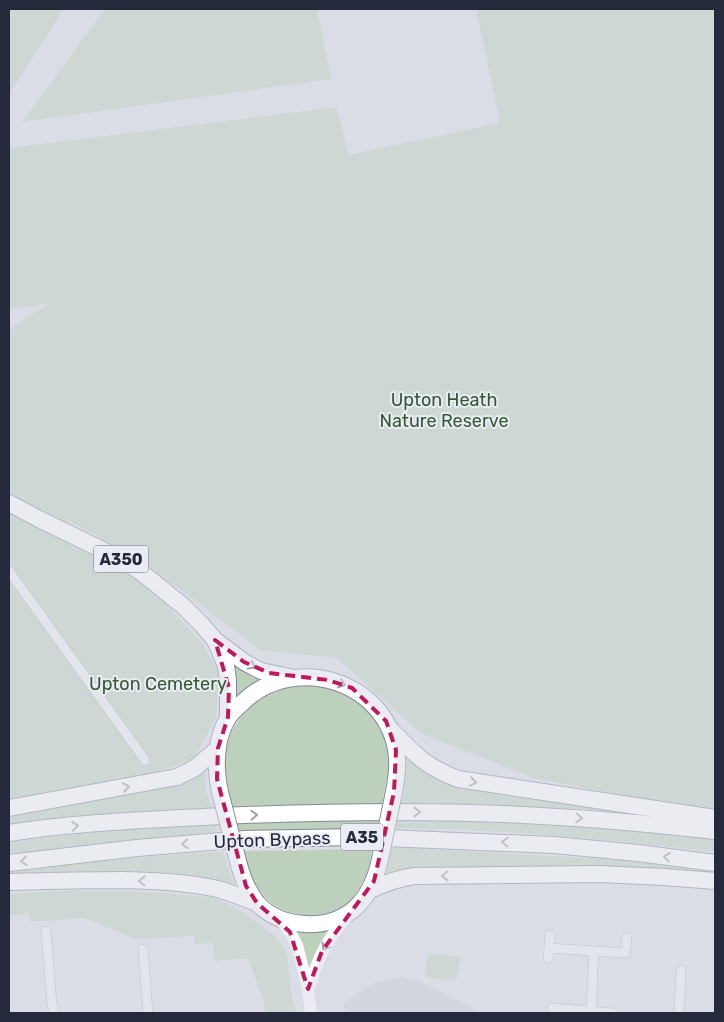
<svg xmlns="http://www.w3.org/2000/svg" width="724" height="1022" font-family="Rubik,sans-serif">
<rect width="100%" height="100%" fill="#dbdde6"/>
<polygon fill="#c9ccd8" points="400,977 417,980 482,1013 347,1013 342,1004 373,983"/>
<g fill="#bdd0bc">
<polygon points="9,9 64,9 9,94"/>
<polygon points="105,9 317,9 331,79 22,122"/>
<polygon points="476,9 715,9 715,811 537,779 422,734 337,658 260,650 176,586 122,551 70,521 66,528 9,498 9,330 48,304 9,309 9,148 337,107 348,155 500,123"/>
<polygon points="9,511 45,528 139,579 165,603 201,642 219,672 216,718 194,759 145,776 9,803"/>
<polygon points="233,661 264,679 236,700"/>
<path d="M 317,684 L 348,694 L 371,712 L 384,736 L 389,759 L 389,769 L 382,803 L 233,806 C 230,796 226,787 225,776 C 222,746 234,717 259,700 C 267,694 276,688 286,686 C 296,684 307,685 317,684 Z"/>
<polygon points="412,760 428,774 440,779 654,814 653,817 570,809 497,805 402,803 405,787 407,761"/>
<polygon points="204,770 206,790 212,809 9,828 9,815 188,782"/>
<polygon points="378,818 377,830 239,834 237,821"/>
<path d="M 397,818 L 546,823 L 695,836 L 715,839 L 715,852 C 609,839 502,829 395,828 Z"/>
<polygon points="214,823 218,834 9,858 9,842 125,829"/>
<polygon points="392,847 621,860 715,869 715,875 383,879"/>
<path d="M 372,849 C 369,868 368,875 357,891 C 355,896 352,900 348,904 C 341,909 332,912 323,914 C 295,919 269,908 254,883 C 248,874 246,862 243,851 Z"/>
<path d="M 223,852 L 232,880 L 236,887 L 9,879 L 9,872 C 80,863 151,855 223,852 Z"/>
<polygon points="53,891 117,891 164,893 217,898 244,913 276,937 287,954 292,1000 297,1013 265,1013 263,998 248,958 215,961 213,943 195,944 194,936 135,939 119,932 84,918 31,922 28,914 9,915 9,894"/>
<polygon points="328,928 331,932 310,971 294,930 310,932"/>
<polygon points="428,953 460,957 456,981 425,977"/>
</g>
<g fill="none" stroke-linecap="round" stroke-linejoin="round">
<defs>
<g id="street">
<polyline points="9,571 145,760"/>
<polyline points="46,931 52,1004 54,1013"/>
<polyline points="549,948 594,951 591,1011"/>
<polyline points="143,949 148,1013"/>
<polyline points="594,951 625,953 627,938"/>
<polyline points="548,958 550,935"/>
<polyline points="552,1008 614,1013"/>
<polyline points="679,1013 681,970"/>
</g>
<g id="highway">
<polyline points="9,503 37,518 125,561 146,576 183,606 202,625 215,640 244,662 261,671 294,678"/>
<polyline points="216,642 226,666 228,679 228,717"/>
<path d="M 390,729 C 413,753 426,767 458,779 L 715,818"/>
<path d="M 220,792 C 215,768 215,740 228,718 C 231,713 237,708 241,704 C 293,651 391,681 397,758 C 398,769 396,781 394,792"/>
<polyline points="9,808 177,777 195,768 218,748"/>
<path d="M 9,833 C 79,822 150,820 220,816 C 315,812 409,810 504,814 C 575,817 645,823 715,831"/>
<polyline points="9,863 137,848 245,839 362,837 554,845 638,853 715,863"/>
<path d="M 239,865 C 243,879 248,892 257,903 C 281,929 328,931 354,909 C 369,896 376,878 380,859"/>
<path d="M 9,882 C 47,881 85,880 123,880 C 155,881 187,882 218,889 C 231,893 244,898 257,903"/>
<path d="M 370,890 C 385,883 399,878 415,876 L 599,874 L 664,877 L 715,881"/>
</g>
</defs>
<use href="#street" stroke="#a1a3b0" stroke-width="10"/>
<use href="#highway" stroke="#82889c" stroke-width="18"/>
<use href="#street" stroke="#eeeff4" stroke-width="9"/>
<g stroke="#fff" stroke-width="12">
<polyline points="279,918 290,932 297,945 308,989 311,1013"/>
<path d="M 309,988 C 318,957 328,938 349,914"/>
</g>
<use href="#highway" stroke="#fff" stroke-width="16"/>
<defs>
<g id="highway-bridge">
<polyline points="220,792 239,865"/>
<polyline points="380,859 394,792"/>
</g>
</defs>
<use href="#highway-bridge" stroke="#82889c" stroke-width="18" stroke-linecap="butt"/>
<use href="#highway-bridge" stroke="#fff" stroke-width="16"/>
</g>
<defs><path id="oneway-chevron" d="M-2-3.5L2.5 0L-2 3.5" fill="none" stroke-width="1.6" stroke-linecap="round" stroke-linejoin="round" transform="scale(1.25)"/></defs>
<g stroke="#9d9fa7">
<use href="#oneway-chevron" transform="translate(252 666) rotate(29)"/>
<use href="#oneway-chevron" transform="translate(342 684) rotate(21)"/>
<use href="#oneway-chevron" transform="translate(473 782) rotate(10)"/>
<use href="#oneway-chevron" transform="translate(126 787) rotate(-10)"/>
<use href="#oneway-chevron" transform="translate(417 812)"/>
<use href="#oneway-chevron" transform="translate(254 815) rotate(-3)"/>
<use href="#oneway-chevron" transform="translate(579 818) rotate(4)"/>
<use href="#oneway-chevron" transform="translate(75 826) rotate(-5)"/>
<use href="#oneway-chevron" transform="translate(505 842) rotate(-177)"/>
<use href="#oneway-chevron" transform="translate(185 844) rotate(175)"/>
<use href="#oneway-chevron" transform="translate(667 857) rotate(-173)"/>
<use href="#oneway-chevron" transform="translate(24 861) rotate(173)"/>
<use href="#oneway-chevron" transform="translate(445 876) rotate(179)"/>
<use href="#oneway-chevron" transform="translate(142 881) rotate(-179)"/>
<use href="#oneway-chevron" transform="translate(325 947) rotate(121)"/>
</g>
<path d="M0 0H724V1022H0ZM 215,640 L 244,662 L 269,673 L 328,680 L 352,688 L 386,721 L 396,750 L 394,792 L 374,881 L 322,951 L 308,989 L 290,932 L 257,903 L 246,886 L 217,779 L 218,748 L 228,717 L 229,688 Z" fill="#dbdde6" fill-opacity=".55" fill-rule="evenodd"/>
<path fill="none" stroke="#c2185b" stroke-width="4" stroke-dasharray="10 6" stroke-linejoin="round" d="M 215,640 L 244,662 L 269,673 L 328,680 L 352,688 L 386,721 L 396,750 L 394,792 L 374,881 L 322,951 L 308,989 L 290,932 L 257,903 L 246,886 L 217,779 L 218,748 L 228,717 L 229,688 Z"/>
<g text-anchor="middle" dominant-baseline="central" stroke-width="4" stroke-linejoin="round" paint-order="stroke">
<g fill="#eaecf4" stroke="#606473" stroke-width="1">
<rect x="93.5" y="545.5" width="55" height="27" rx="4"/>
<rect x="341" y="823.5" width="42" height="27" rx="4"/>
</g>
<g font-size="16" font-weight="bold" fill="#25293c">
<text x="121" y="559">A350</text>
<text x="362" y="837">A35</text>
</g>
<g font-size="18" fill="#335832" stroke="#eaecf4">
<text x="444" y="400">Upton Heath<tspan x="444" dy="21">Nature Reserve</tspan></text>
<text x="158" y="684">Upton Cemetery</text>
</g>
<g font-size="18" fill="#25293c" stroke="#eaecf4">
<text transform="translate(272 840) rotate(-2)">Upton Bypass</text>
</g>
</g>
<rect width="724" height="1022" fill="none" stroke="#25293c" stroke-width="20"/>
</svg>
